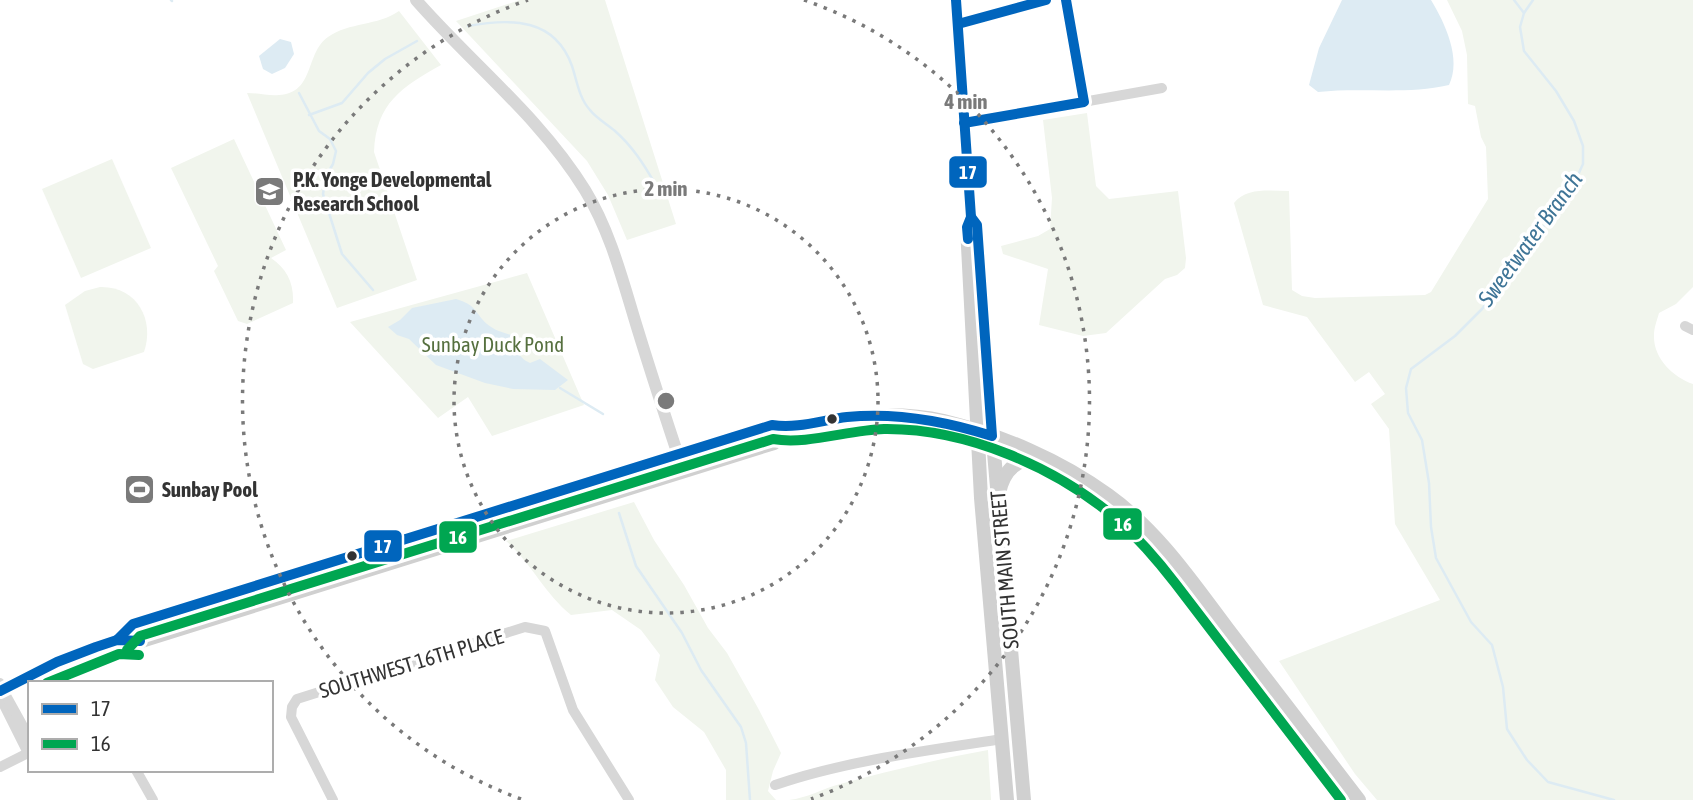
<svg xmlns="http://www.w3.org/2000/svg" width="1693" height="800" font-family="'Asap Condensed',sans-serif">
<rect width="100%" height="100%" fill="#fff"/>
<g fill="#f1f5ed">
<polygon points="520,0 605,0 676,224 627,240 608,195 587,161 456,21"/>
<path d="M 1447,0 L 1693,0 L 1693,287 L 1676,304 L 1659,313 C 1657,320 1654,328 1654,335 C 1653,358 1673,377 1693,384 L 1693,800 L 1377,800 L 1355,774 L 1279,661 L 1440,600 L 1395,524 L 1389,429 L 1371,404 L 1385,394 L 1369,372 L 1355,382 L 1307,317 L 1263,305 L 1234,203 C 1247,187 1270,191 1289,191 L 1292,290 L 1302,296 L 1315,298 L 1425,295 L 1431,292 L 1488,199 L 1486,147 L 1481,137 L 1475,106 L 1468,104 L 1467,55 L 1462,31 Z"/>
<path d="M 399,11 L 441,65 C 402,87 376,103 374,152 L 417,280 L 337,308 L 247,93 C 258,93 269,96 279,95 C 315,93 305,53 328,37 C 349,22 378,26 399,11 Z"/>
<polygon points="1087,113 1096,186 1109,199 1178,191 1186,258 1185,268 1177,275 1165,279 1106,333 1083,336 1039,325 1048,269 1003,254 1001,246 1038,236 1050,229 1052,198 1043,120"/>
<path d="M 234,139 L 286,250 L 271,258 C 287,269 294,283 293,303 L 247,324 L 238,321 L 214,271 L 218,266 L 171,168 Z"/>
<polygon points="112,159 151,248 81,278 42,189"/>
<polygon points="527,273 584,405 492,436 468,397 438,418 350,322"/>
<path d="M 100,287 C 137,286 155,320 144,352 L 93,369 L 83,364 L 65,305 L 85,291 Z"/>
<path d="M 634,502 L 654,540 L 684,585 L 708,628 L 727,653 L 758,708 L 781,753 L 773,771 L 768,791 L 776,800 L 726,800 L 726,770 L 704,732 L 673,707 L 655,680 L 660,655 L 641,630 L 612,610 L 571,615 C 545,594 531,563 506,541 Z"/>
<path d="M 988,750 L 991,800 L 789,800 C 807,798 822,789 840,784 C 889,771 938,759 988,750 Z"/>
</g>
<g fill="#ddebf3">
<path d="M 1342,0 L 1431,0 C 1445,23 1462,59 1449,85 C 1406,95 1361,87 1318,92 L 1309,85 L 1319,48 Z"/>
<polygon points="280,39 291,42 294,54 285,68 272,74 263,69 259,56"/>
<path d="M 456,299 C 478,306 473,311 487,324 C 495,331 505,333 514,336 C 517,349 517,357 530,363 L 540,359 L 568,380 L 555,390 L 513,389 L 485,383 L 436,365 L 409,339 L 397,335 L 388,327 L 400,320 L 412,308 Z"/>
</g>
<g fill="none" stroke-linecap="round" stroke-linejoin="round">
<g stroke="#ddebf3" stroke-width="2.5">
<polyline points="171,0 172,1"/>
<polyline points="1514,0 1524,13"/>
<polyline points="1533,0 1524,13 1520,27 1524,51 1556,91 1574,121 1583,146 1583,164 1572,188 1482,309 1455,336 1411,369 1406,388 1408,413 1422,440 1429,483 1431,527 1436,558 1471,622 1492,645 1503,687 1507,729 1527,760 1548,782 1614,800"/>
<path d="M 468,26 C 511,18 555,18 572,66 C 577,81 579,98 590,110 C 596,118 607,124 615,131 C 632,146 643,163 654,182"/>
<polyline points="299,93 319,131 330,139 336,151 333,164 326,176 323,194 342,254 373,290"/>
<polyline points="309,115 342,103 368,73 385,59 417,41"/>
<polyline points="560,388 603,414"/>
<polyline points="619,513 636,566 682,633 701,670 741,727 746,743 750,800"/>
</g>
<g stroke="#d7d7d7" stroke-width="10">
<polyline points="1066,0 1084,102"/>
<polyline points="958,24 1046,0"/>
<polyline points="964,123 1162,88"/>
<polyline points="1685,326 1693,330"/>
<polyline points="0,683 4,705 28,753"/>
<polyline points="4,692 30,739"/>
<polyline points="0,767 30,752"/>
<polyline points="136,770 153,800"/>
<path d="M 775,785 C 844,761 930,750 1002,739"/>
<polyline points="333,800 291,717 292,707 297,699 525,627 545,631 573,710 629,800"/>
</g>
<path stroke="#d7d7d7" stroke-width="12" d="M 416,0 C 472,64 540,117 585,190 C 610,231 622,278 636,324 C 651,373 667,422 683,470"/>
<g stroke="#d0d0d0" stroke-width="14">
<polyline points="956,0 971,217 967,227 981,498 1007,800"/>
<polyline points="983,325 1024,800"/>
<path d="M 999,493 C 1004,469 1018,457 1043,459"/>
<path d="M 117,640 L 133,624 L 772,425 C 795,431 821,421 844,418 C 877,414 913,414 944,421 C 1001,435 1060,460 1108,495 C 1157,530 1191,580 1227,628 C 1271,685 1315,742 1359,800"/>
<polyline points="0,691 57,662 96,647 117,640 138,642 774,443 785,429"/>
</g>
<defs>
<g id="bus-1">
<polyline points="956,0 971,217 967,227 968,239"/>
<polyline points="958,24 1046,0"/>
<polyline points="964,123 1084,102 1066,0"/>
<path d="M 117,640 L 133,624 L 772,425 C 798,429 822,420 847,417 C 897,412 945,421 992,436 L 977,225 L 971,217"/>
<polyline points="0,691 57,662 96,647 117,640 140,641"/>
</g>
<g id="bus-2">
<path d="M 127,650 L 140,636 L 773,439 C 807,445 848,430 884,429 C 966,428 1056,467 1118,520 C 1139,539 1158,561 1175,583 L 1341,800"/>
<polyline points="47,683 119,654 139,655"/>
</g>
</defs>
<use href="#bus-1" stroke="#fff" stroke-width="16"/>
<use href="#bus-2" stroke="#fff" stroke-width="16"/>
<use href="#bus-1" stroke="#0065bd" stroke-width="10"/>
<use href="#bus-2" stroke="#00a651" stroke-width="10"/>
</g>
<g fill="none" stroke="#7a7a7a" stroke-width="3.5" stroke-dasharray="3.5 7">
<circle cx="666" cy="401" r="212"/>
<path d="M521 799A424 424 0 0 1 528 0M804 0A424 424 0 0 1 811 799"/>
</g>
<defs>
<symbol id="school-square" viewBox="-11 -11 22 22"><rect x="-9" y="-9" width="18" height="18" rx="4" fill="#7a7a7a" stroke="#fff"/><path d="M0-5L7-2L0 1L-7-2ZM-4 1L0 2.5L4 1V4Q0 6-4 4Z" fill="#fff"/></symbol>
<symbol id="stadium-square" viewBox="-11 -11 22 22"><rect x="-9" y="-9" width="18" height="18" rx="4" fill="#7a7a7a" stroke="#fff"/><path d="M0-5a6.5 5 0 1 0 0 10a6.5 5 0 1 0 0-10ZM-3.5-1.8h7v3.6h-7Z" fill="#fff"/></symbol>
</defs>
<g fill-rule="evenodd">
<use href="#school-square" x="252" y="174" width="35" height="35"/>
<use href="#stadium-square" x="122" y="472" width="35" height="35"/>
</g>
<g fill="#333" stroke="#fff" stroke-width="2.5">
<circle cx="832" cy="419" r="6"/>
<circle cx="352" cy="556" r="6"/>
</g>
<g text-anchor="middle" dominant-baseline="central" stroke-width="7" stroke-linejoin="round" paint-order="stroke">
<g font-size="21" font-weight="bold" fill="#333" stroke="#fff" text-anchor="start">
<text x="293" y="179">P.K. Yonge Developmental<tspan x="293" dy="24">Research School</tspan></text>
<text x="162" y="489">Sunbay Pool</text>
</g>
<g font-size="21" fill="#56703f" stroke="#fff">
<text x="493" y="344">Sunbay Duck Pond</text>
</g>
<g font-size="21" fill="#333" stroke="#fff">
<text transform="translate(1004 570) rotate(-95)">SOUTH MAIN STREET</text>
<text transform="translate(411 663) rotate(-17)">SOUTHWEST 16TH PLACE</text>
</g>
<g font-size="23" font-style="italic" fill="#3f7597" stroke="#fff">
<text transform="translate(1530 239) rotate(-54)">Sweetwater Branch</text>
</g>
</g>
<circle cx="666" cy="401" r="10" fill="#7a7a7a" stroke="#fff" stroke-width="3.5"/>
<g font-size="21" text-anchor="middle" font-weight="bold" fill="#7a7a7a" stroke="#fff" stroke-width="7" stroke-linejoin="round" paint-order="stroke">
<text x="966" y="109">4 min</text>
<text x="666" y="196">2 min</text>
</g>
<g stroke="#fff" stroke-width="2.5">
<rect x="948" y="155" width="40" height="34" rx="7" fill="#0065bd"/>
<rect x="1102" y="507" width="41" height="34" rx="7" fill="#00a651"/>
<rect x="438" y="520" width="40" height="34" rx="7" fill="#00a651"/>
<rect x="363" y="529" width="40" height="34" rx="7" fill="#0065bd"/>
</g>
<g font-size="19" text-anchor="middle" font-weight="bold" fill="#fff">
<text x="968" y="179">17</text>
<text x="1123" y="531">16</text>
<text x="458" y="544">16</text>
<text x="383" y="553">17</text>
</g>
<rect x="28" y="681" width="245" height="91" fill="#ffffff" stroke="#adadad" stroke-width="2"/>
<rect x="42" y="704" width="35" height="10" fill="#0065bd" stroke="#adadad" stroke-width="2"/>
<text x="91" y="716" font-size="21" fill="#333333">17</text>
<rect x="42" y="739" width="35" height="10" fill="#00a651" stroke="#adadad" stroke-width="2"/>
<text x="91" y="751" font-size="21" fill="#333333">16</text>
</svg>
